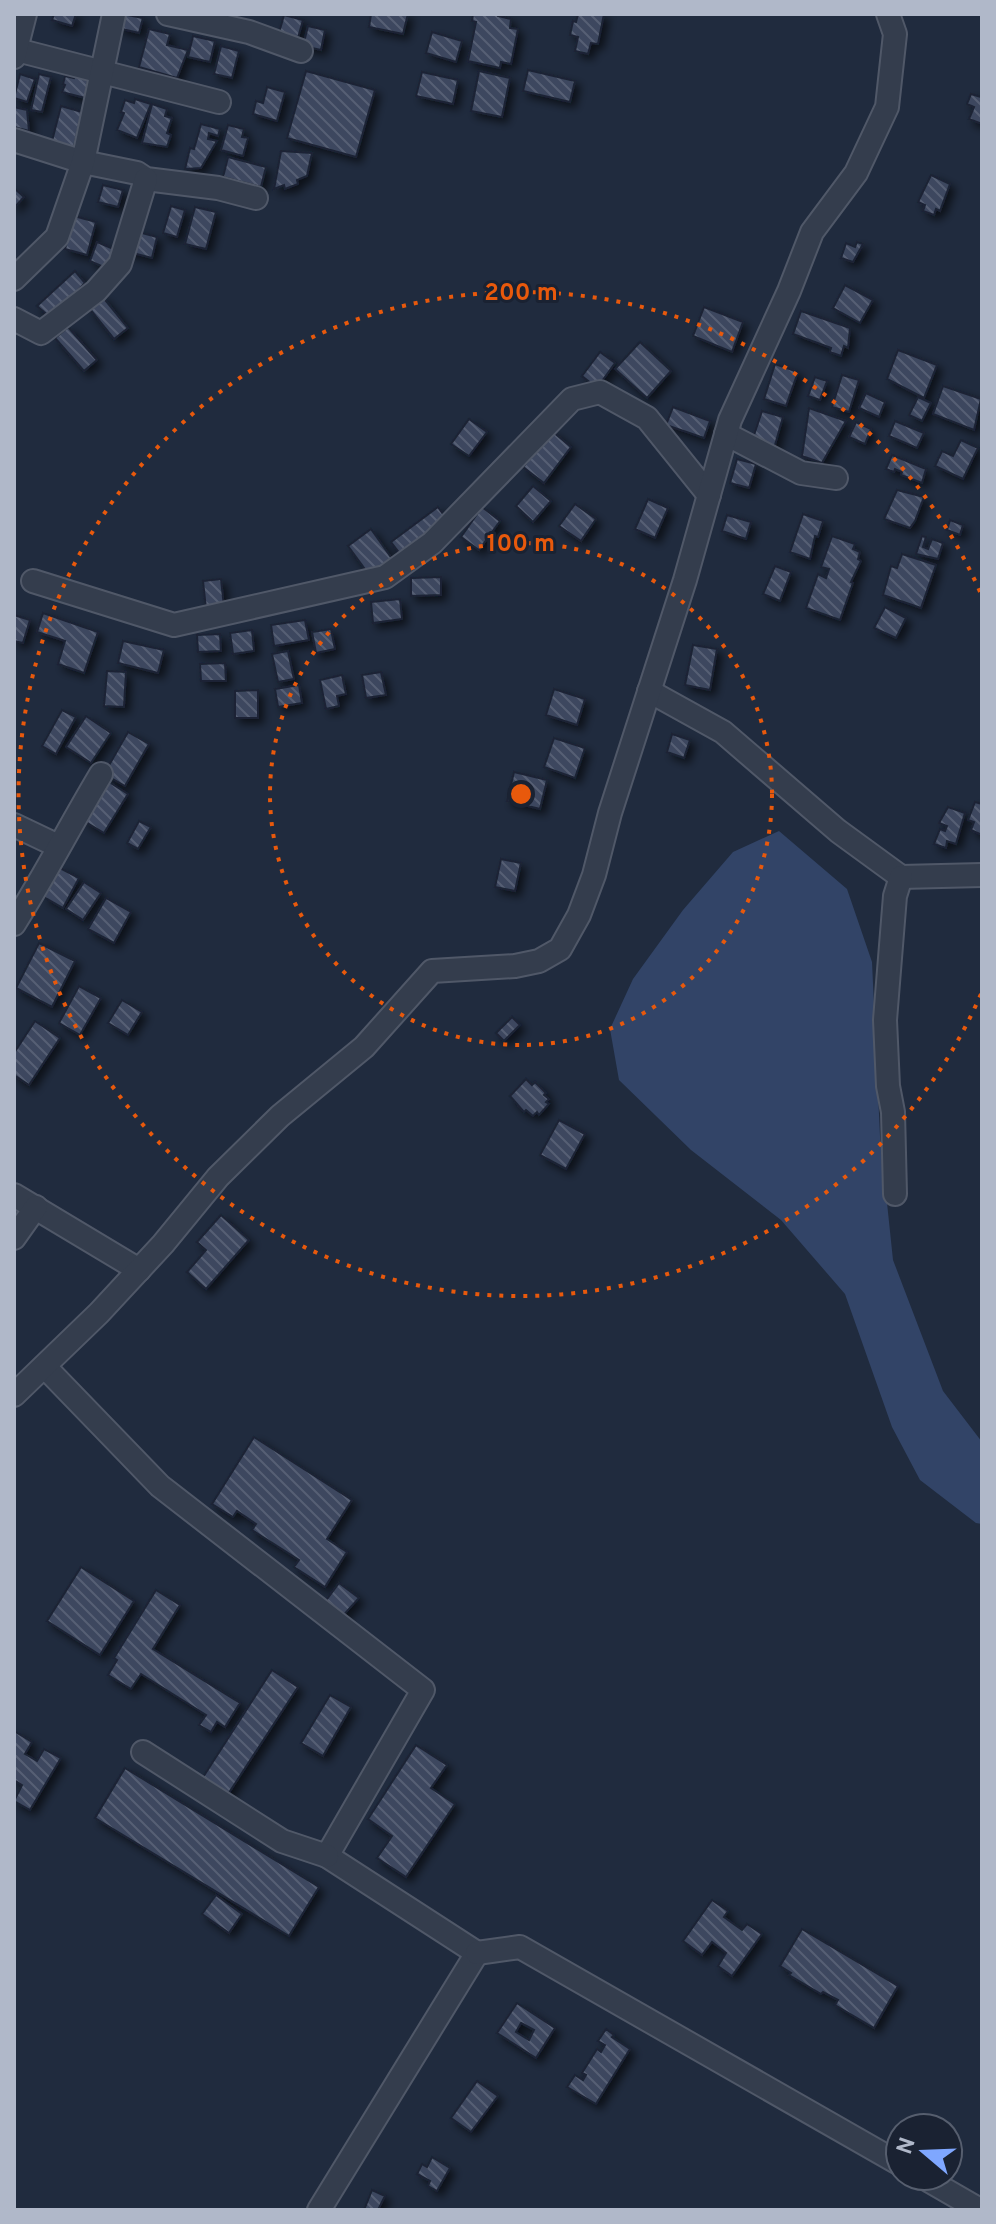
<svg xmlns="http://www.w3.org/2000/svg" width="996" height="2224" font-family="Overpass,sans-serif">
<defs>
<pattern id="building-back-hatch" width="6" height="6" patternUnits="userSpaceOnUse" patternTransform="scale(2)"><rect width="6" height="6" fill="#3c475e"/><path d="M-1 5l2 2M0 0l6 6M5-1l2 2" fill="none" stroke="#565f74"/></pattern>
<filter id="shadow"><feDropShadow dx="5" dy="5" stdDeviation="4" flood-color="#0009"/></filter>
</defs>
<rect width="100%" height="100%" fill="#202b3e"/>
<polygon fill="#324467" points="779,831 847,889 872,962 880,1136 893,1260 943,1391 982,1442 982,1524 976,1523 920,1480 892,1427 845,1294 781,1220 691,1150 619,1080 610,1029 633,979 683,910 733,852"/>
<g fill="url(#building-back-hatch)" stroke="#1c2434" stroke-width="2" fill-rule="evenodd" filter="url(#shadow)">
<polygon points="54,14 76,14 72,26 52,20"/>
<polygon points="122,14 143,18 139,33 118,28"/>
<polygon points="371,14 408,14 403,34 369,27"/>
<polygon points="473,14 498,14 498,16 511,19 510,28 518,29 511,64 501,62 500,68 468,61 476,22 472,21"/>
<polygon points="578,14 604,14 598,44 591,43 588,54 575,51 578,37 570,35 573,21 576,22"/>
<polygon points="284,15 303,20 296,45 277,40"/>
<polygon points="308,26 325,30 321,50 303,46"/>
<polygon points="149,29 170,34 167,45 188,50 177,78 139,67"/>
<polygon points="432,32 462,41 456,62 426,53"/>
<polygon points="193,36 215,41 210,62 188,57"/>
<polygon points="221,46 239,51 232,78 214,74"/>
<polygon points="528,70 575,81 570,102 523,91"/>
<polygon points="306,71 375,90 356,157 287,138"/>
<polygon points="479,71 510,78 502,117 471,111"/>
<polygon points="422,72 458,80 453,104 416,96"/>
<polygon points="20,74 35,79 27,102 14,98"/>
<polygon points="39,74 51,77 42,112 31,110"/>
<polygon points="75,75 89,76 85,98 62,92 65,85 63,84 65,76 74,78"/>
<polygon points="267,87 285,92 277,121 253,114 256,101 263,103"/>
<polygon points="971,94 981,97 982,94 982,124 969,119 974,107 967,104"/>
<polygon points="135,99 151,104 137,138 117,130 124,113 121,112 125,100 134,103"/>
<polygon points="152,104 167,109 165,116 172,118 167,133 171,135 167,147 142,143"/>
<polygon points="61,106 82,112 73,151 51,145"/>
<polygon points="14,107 27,110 29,131 14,127"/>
<polygon points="201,124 220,129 218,136 209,133 208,139 217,141 201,168 185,169 190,148 194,149"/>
<polygon points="228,125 244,129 242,137 248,138 243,156 221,150"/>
<polygon points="281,151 312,153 307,176 297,180 298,184 285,189 284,185 274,189"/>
<polygon points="228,157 266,167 261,187 223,177"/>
<polygon points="931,175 950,184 940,211 936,209 934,215 923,211 925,205 918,202"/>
<polygon points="103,185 123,190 118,207 98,202"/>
<polygon points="14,188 24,197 14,208"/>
<polygon points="171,206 185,210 177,237 163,233"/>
<polygon points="195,207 216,212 206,249 185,244"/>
<polygon points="74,216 96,222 87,255 65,249"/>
<polygon points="131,230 157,237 152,258 125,251"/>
<polygon points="97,242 116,250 108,269 90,261"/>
<polygon points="857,242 863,244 853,262 841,258 846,243 855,247"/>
<polygon points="75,271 85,283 51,318 37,306"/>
<polygon points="845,285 873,300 860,323 833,308"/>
<polygon points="102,296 128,328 114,339 89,308"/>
<polygon points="704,307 743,322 732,352 693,336"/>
<polygon points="801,311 850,328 848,348 844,346 841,356 830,352 831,348 793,334"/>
<polygon points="68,327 97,360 84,371 55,338"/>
<polygon points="640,342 671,371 647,398 615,369"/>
<polygon points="898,350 937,365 924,398 887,379"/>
<polygon points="600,352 615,363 597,388 582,376"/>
<polygon points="775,364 798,372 786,406 764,399"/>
<polygon points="842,375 859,380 849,412 832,407"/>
<polygon points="815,377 827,381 820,400 808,396"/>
<polygon points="943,386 981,399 974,430 933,414"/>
<polygon points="866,393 885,402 879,417 859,408"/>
<polygon points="918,397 931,403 922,421 909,415"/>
<polygon points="673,407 710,421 704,438 666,425"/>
<polygon points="809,408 846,421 822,463 802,456"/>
<polygon points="762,411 783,417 773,452 752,441"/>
<polygon points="469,419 487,432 469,456 451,444"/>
<polygon points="895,421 924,433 917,448 889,436"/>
<polygon points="856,422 871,429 865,444 849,437"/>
<polygon points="552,431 571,447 544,483 523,467"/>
<polygon points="961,440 978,448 963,479 935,466 942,451 953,456"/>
<polygon points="892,455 926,469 922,483 901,475 902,472 895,469 894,472 886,469"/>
<polygon points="737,459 756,464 749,488 730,483"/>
<polygon points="533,486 551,501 533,522 516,506"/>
<polygon points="897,490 924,497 915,521 910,528 884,519"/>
<polygon points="648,499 668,508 655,538 635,529"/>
<polygon points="575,504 596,519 581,541 559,526"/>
<polygon points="438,507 450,524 404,559 391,542"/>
<polygon points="482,507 500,521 479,550 461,537"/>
<polygon points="803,514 823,521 818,537 815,536 810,559 790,552"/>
<polygon points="727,515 751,522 746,539 722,531"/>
<polygon points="950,520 963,525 960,535 947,530"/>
<polygon points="371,529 395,563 373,580 348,546"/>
<polygon points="832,536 855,544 853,549 860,552 858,559 861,561 851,582 853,583 840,620 806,608 818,574 826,578 829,569 821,567"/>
<polygon points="922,536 926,537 923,547 928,549 932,539 943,543 938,559 916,554"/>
<polygon points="902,554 936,565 921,608 883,595 891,566 897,568"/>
<polygon points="775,566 791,572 780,601 763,594"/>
<polygon points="441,577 441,595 411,596 411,578"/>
<polygon points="221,579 224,607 206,609 203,581"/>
<polygon points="400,599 402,619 373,623 371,602"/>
<polygon points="885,607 906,618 896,638 874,628"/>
<polygon points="43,613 98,632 84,673 58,664 65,641 37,632"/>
<polygon points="14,615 30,620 23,643 14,641"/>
<polygon points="305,620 309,640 274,646 271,625"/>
<polygon points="331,629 335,649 316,653 312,632"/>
<polygon points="252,630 254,651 233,654 230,633"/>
<polygon points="220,634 221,651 198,652 197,635"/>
<polygon points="123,641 164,650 158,673 118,663"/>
<polygon points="693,645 717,649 710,690 685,685"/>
<polygon points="288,651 294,679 278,682 272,654"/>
<polygon points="225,663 226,681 201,681 200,664"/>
<polygon points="107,671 126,672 124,707 104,706"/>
<polygon points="381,672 386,695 366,698 362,675"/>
<polygon points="342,675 346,694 337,696 339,706 326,709 320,680"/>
<polygon points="299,685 302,703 278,707 275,689"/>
<polygon points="554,689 585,699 577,725 546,715"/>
<polygon points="258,690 258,718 235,718 235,691"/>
<polygon points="62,710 76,717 56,754 42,746"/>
<polygon points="86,716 111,733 91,763 66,747"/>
<polygon points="128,732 149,744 125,786 104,774"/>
<polygon points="672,734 690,740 684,758 667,752"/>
<polygon points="554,738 585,748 575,778 544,767"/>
<polygon points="514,772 547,780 540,809 507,801"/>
<polygon points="109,782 128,794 104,833 84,821"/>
<polygon points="975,802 982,804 982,835 971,830 974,822 968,820"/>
<polygon points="948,807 965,813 956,844 947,841 946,848 934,844 940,829 945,831 947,826 939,823"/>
<polygon points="139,821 151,827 138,849 127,843"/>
<polygon points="501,859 521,863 515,891 495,887"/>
<polygon points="60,868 79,878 63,908 44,897"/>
<polygon points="84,882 101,893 83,920 66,909"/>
<polygon points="106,898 131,912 114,943 88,929"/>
<polygon points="39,943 75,961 52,1007 16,988"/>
<polygon points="79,986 101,998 80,1035 59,1023"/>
<polygon points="122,1000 142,1012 128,1035 108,1023"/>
<polygon points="512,1017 520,1025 504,1041 496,1033"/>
<polygon points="35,1021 60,1038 29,1085 14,1075 14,1053"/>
<polygon points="526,1079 532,1085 535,1082 546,1093 544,1095 549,1099 546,1102 549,1104 539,1115 537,1112 533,1116 526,1110 524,1112 510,1096"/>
<polygon points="559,1120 585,1134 566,1169 540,1155"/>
<polygon points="221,1215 249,1240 206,1289 187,1272 206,1250 197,1242"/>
<polygon points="254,1437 352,1500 327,1539 347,1552 325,1587 294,1567 299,1560 252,1530 256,1524 237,1511 233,1517 212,1504"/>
<polygon points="81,1567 134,1601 100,1655 47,1621"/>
<polygon points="339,1583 359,1598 340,1619 322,1606"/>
<polygon points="156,1590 180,1605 153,1649 240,1703 225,1727 217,1722 211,1732 199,1725 206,1715 141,1674 131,1689 108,1675 117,1660 114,1658"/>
<polygon points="272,1670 298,1687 223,1802 198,1785"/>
<polygon points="330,1695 351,1707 323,1756 301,1743"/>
<polygon points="14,1731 32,1742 25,1754 37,1761 44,1749 61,1758 30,1810 14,1801 22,1785 14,1780"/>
<polygon points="416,1745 447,1765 431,1788 455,1804 406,1877 377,1858 392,1836 368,1819"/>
<polygon points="125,1768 319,1887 289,1936 95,1818"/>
<polygon points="216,1895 242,1914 229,1933 202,1914"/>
<polygon points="712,1900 728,1911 724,1917 742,1930 747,1924 762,1934 732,1976 718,1966 726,1953 712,1942 702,1955 683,1941"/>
<polygon points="802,1929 898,1986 874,2028 835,2005 838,2000 823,1992 821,1994 789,1975 791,1973 780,1966"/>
<path d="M 517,2003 L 555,2028 L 536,2058 L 497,2033 ZM 521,2023 L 534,2030 L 529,2040 L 516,2032 Z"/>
<polygon points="606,2029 614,2035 612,2037 630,2049 596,2104 567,2087 575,2075 583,2080 586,2075 582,2073 597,2049 601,2052 605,2045 598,2041"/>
<polygon points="477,2081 498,2096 471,2132 451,2118"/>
<polygon points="432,2157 450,2168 437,2191 428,2186 430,2181 417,2174 422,2164 427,2167"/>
<polygon points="372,2190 385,2196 378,2210 364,2210"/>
</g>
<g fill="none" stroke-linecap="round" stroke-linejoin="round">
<defs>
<g id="minor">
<polyline points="168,14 249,32 301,51"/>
<polyline points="17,50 219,102"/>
<polyline points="14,57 25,14"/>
<polyline points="14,140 83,162 137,173 146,179 218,188 256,198"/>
<polyline points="14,279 57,237 83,162 114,14"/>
<polyline points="14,319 41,333 96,291 120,264 146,179"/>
<polyline points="726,434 801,473 836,478"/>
<polyline points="33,581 174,625 385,577 432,543 572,399 600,392 647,418 709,495"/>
<polyline points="649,691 723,732 838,831 901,877 982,875"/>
<polyline points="14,825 58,846"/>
<path d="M 14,924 C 45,875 71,824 101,774"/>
<polyline points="895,1194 893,1112 888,1086 885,1020 895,896 901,877"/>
<polyline points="14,1195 139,1270"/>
<polyline points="14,1238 36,1207"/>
<polyline points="45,1367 160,1486 423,1690 327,1856 477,1953 319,2210"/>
<polyline points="14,1395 99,1313 163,1244 218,1177 280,1116 364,1047 432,971 515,966 539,961 560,949 579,915 594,875 610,813 685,580 730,420 789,291 812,232 856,173 887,107 895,34 888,14"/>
<polyline points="143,1752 282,1841 327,1856"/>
<polyline points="477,1953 520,1947 900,2164"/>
<polyline points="921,2176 980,2210"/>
</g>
</defs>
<use href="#minor" stroke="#505868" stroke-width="26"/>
<use href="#minor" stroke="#343d4d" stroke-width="22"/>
</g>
<g fill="none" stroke="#e8590c" stroke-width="4" stroke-dasharray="4 8">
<circle cx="521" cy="794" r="251"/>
<path d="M981 994A502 502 0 1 1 981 594"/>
</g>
<circle cx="521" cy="794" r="12" fill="#e8590c" stroke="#1a2232" stroke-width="4"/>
<g font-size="24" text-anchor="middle" font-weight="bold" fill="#e8590c" stroke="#1a2232" stroke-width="6" stroke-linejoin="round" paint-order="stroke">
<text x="521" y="300">200 m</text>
<text x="521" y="551">100 m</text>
</g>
<rect width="996" height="2224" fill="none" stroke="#b0b8c9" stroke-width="32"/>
<g transform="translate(924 2152) rotate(289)"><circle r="38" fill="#1a2232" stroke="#565e6e" stroke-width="2"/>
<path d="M0-6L14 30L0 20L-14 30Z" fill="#7fa7ff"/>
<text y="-12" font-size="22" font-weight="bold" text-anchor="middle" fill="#b0b8c9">N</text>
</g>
</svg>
